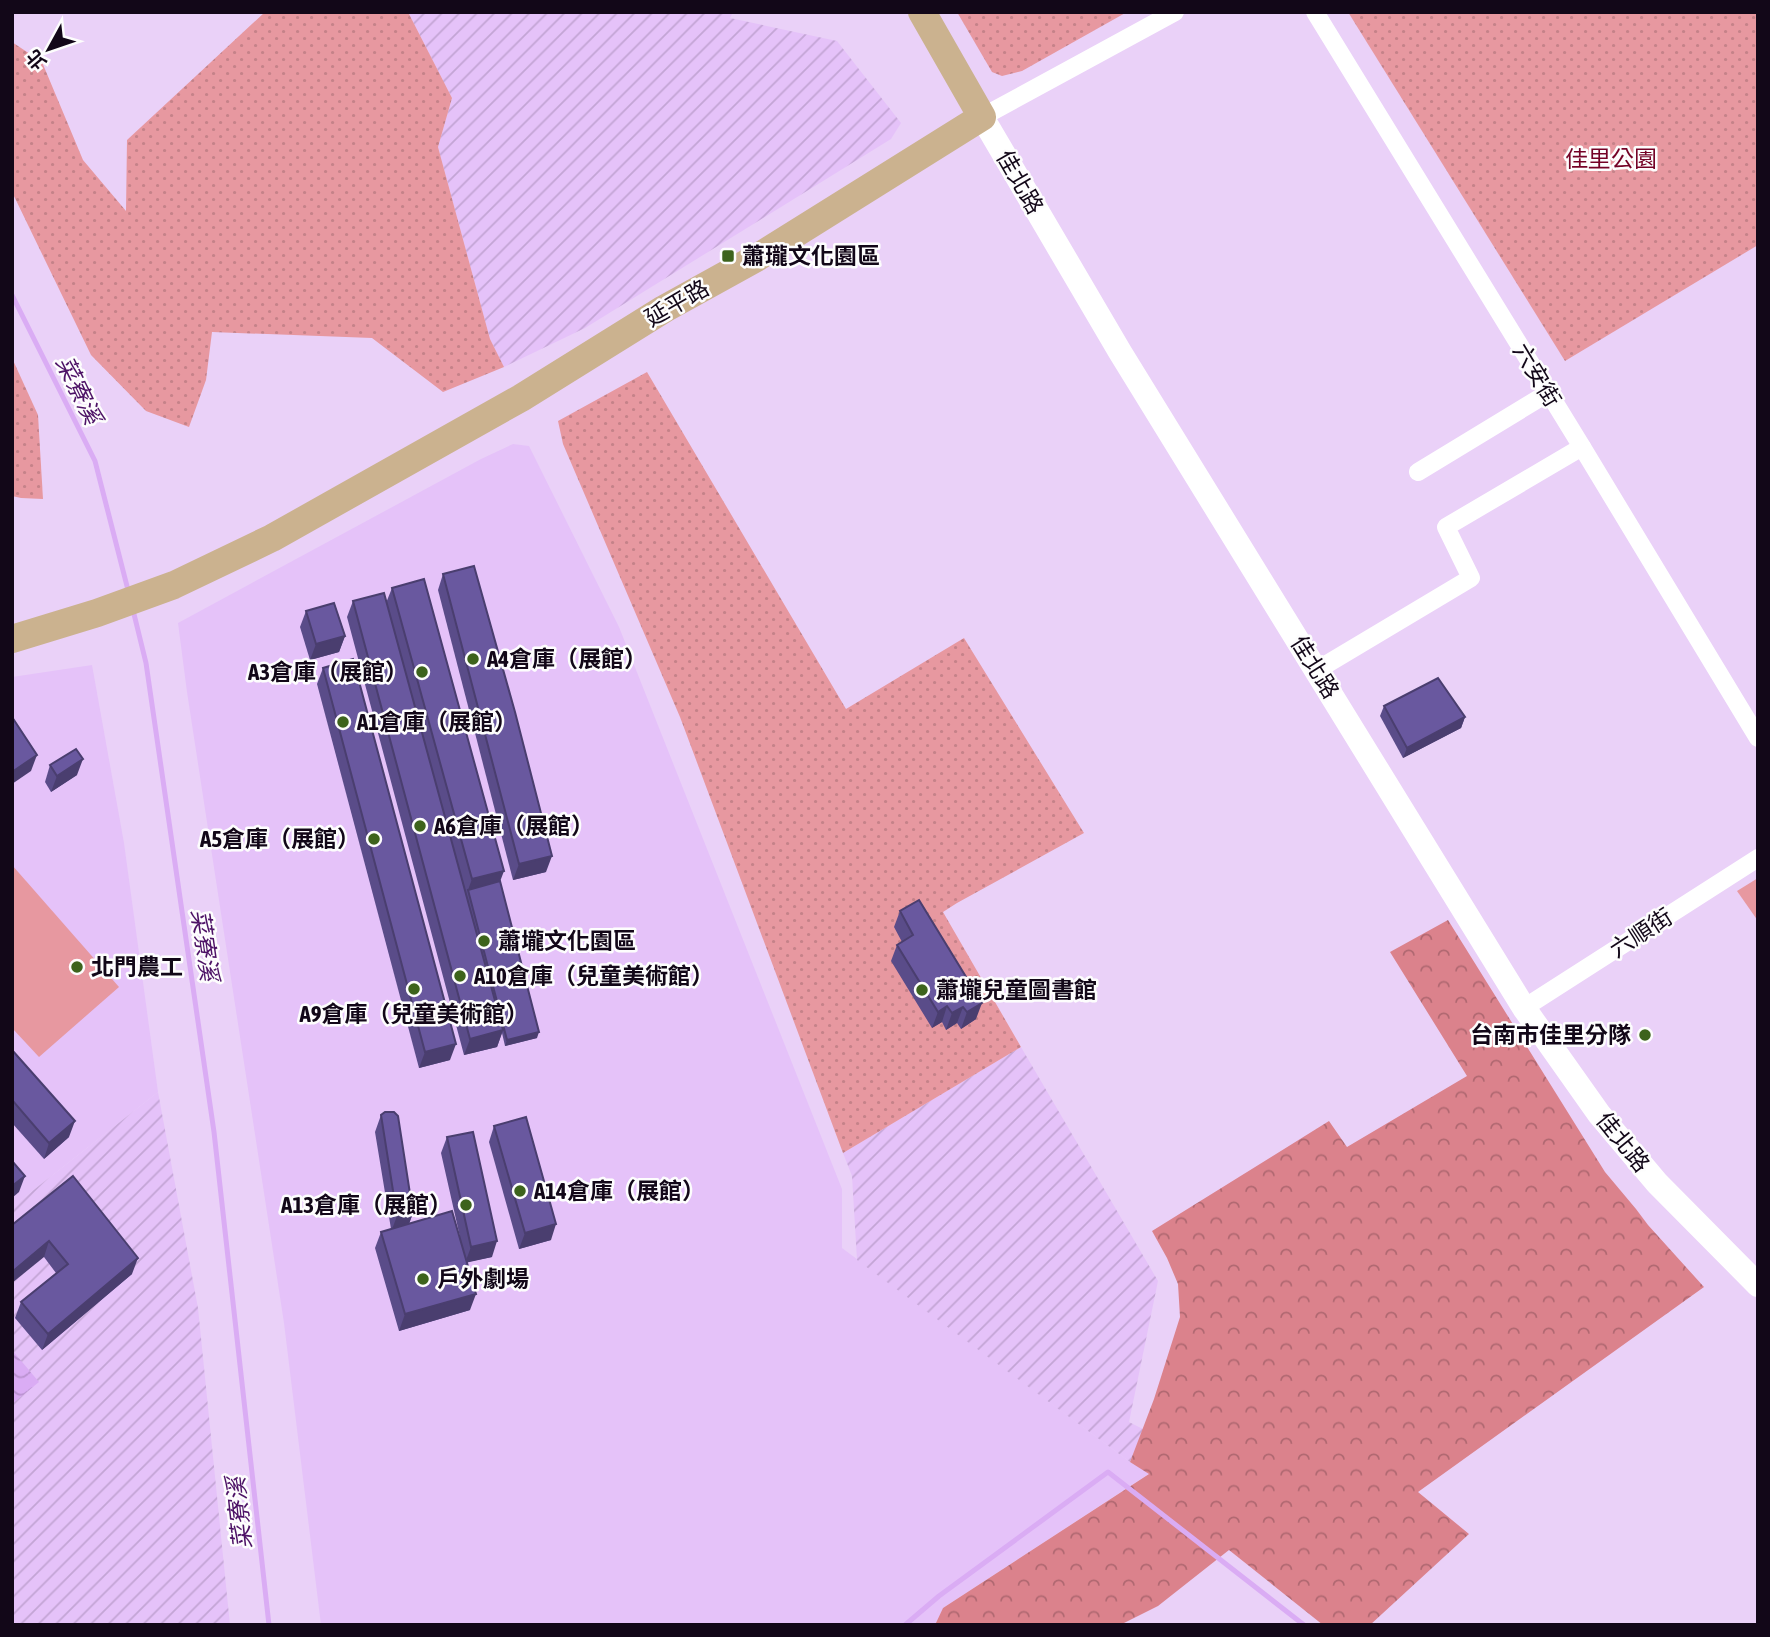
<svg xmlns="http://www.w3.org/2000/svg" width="1770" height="1637" font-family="'Asap Condensed','Noto Sans TC',sans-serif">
<defs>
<pattern id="industrial-furrows" width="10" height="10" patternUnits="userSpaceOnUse" patternTransform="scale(1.75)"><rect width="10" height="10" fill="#e5c2f9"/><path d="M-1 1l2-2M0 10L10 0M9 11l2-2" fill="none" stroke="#c3a5d5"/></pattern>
<pattern id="grass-dots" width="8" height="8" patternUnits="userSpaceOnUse" patternTransform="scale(1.75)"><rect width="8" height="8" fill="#e798a0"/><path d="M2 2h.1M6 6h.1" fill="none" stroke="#c58289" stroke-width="1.8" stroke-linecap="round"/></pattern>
<pattern id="forest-crowns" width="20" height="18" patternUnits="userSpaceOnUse" patternTransform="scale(1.75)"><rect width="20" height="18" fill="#db828c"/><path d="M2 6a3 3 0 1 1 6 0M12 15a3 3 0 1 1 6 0" fill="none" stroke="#b06871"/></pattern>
<pattern id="water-waves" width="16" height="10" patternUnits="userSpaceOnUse" patternTransform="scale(1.75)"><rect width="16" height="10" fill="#daacf4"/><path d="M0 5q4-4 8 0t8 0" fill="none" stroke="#ba92d0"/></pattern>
</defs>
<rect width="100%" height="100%" fill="#ead1f8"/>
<g fill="#e5c2f9">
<polygon points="513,444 529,446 619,627 842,1189 842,1248 1130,1462 1150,1473 943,1608 935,1625 321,1625 284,1323 187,692 178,623 481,459"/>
<polygon points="92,665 124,843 158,1092 12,1207 12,677"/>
</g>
<g fill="url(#industrial-furrows)">
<polygon points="408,12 733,12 730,18 837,41 901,123 891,139 585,328 504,367 490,339 438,147 452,98"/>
<polygon points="1021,1047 1158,1281 1129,1422 1143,1429 1130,1462 857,1260 852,1176 843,1153"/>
<polygon points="158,1092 198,1308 230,1625 12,1625 12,1207"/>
</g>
<g fill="url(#grass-dots)">
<polygon points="265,12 408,12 452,98 438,147 490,339 504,367 443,392 372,338 212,332 206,380 189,427 146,411 91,355 12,192 12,42 42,62 83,160 126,211 127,140"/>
<polygon points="957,12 1127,12 1022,71 1002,76 992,72"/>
<polygon points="1348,12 1758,12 1758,245 1565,361"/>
<polygon points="12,358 38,415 43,499 21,498 12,496"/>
<polygon points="647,372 846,709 964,638 1084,833 957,903 943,912 1021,1047 843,1153 680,717 563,444 558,421"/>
</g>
<polygon fill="url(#forest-crowns)" points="1448,920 1605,1172 1636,1209 1648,1225 1704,1287 1418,1492 1469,1534 1370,1625 1323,1625 1229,1550 1158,1606 1120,1625 935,1625 943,1608 1149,1474 1130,1462 1154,1399 1180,1317 1178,1284 1167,1258 1152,1231 1329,1121 1347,1147 1467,1076 1390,952"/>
<g fill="#e798a0">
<polygon points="12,865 119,987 39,1057 12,1028"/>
<polygon points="1758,878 1758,921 1737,891"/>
</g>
<polygon fill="url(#water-waves)" points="12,1350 39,1382 12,1404"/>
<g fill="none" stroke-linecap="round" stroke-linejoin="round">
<g stroke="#daacf4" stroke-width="5">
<polyline points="12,295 95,461 129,594"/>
<polyline points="133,610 146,663 214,1132 269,1625"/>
<polyline points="905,1625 939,1596 1108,1472 1304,1625"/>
</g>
<g stroke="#fff" stroke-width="18">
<polyline points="1315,12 1582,447 1758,738"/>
<polyline points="982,117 1175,12"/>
<polyline points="1418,472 1548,393"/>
<polyline points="1317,670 1471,578 1446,527 1582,447"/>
<polyline points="1524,1008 1758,858"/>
</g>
<polyline stroke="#fff" stroke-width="24" points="982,117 1120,352 1524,1008 1599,1114 1657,1183 1758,1285"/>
<polyline stroke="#cbb28f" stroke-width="28" points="12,639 97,613 174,585 272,538 521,398 664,309 758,257 982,117 922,12"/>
</g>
<g fill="#5a4c89">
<polygon points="443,574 546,872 513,880 438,590"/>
<polygon points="392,588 500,881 537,1038 505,1046 502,1033 497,1047 464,1055 347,617 353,601 386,603"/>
<polygon points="306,611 345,636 339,652 310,660 300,627"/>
<polygon points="323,668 450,1060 419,1068 317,684"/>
<polygon points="1384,706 1465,717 1461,728 1403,758 1380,716"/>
<polygon points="50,765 77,775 51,792 45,782"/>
<polygon points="900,911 976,1019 961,1029 957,1023 946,1030 942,1022 932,1028 891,961 897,945 902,942 894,927"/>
<polygon points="12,1050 69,1137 44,1159 12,1123"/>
<polygon points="381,1115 413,1213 409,1224 460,1237 441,1153 447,1137 492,1257 467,1262 470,1310 399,1331 375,1248 381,1232 391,1229 375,1132"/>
<polygon points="494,1126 551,1240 519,1249 489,1142"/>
<polygon points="12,1225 132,1274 42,1350 15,1318 21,1302 56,1273 44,1257"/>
</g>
<g fill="#4a3e6f">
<polygon points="345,636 339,652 310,660 316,644"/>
<polygon points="1465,717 1461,728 1403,758 1407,748"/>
<polygon points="37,755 31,771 12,784 12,772"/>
<polygon points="83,759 77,775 51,792 57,776"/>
<polygon points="552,856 546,872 513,880 519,864"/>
<polygon points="504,871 498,887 468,890 472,879"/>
<polygon points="982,1003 976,1019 961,1029 967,1012"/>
<polygon points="947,1006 942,1022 932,1028 938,1012"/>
<polygon points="963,1007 957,1023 946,1030 952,1013"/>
<polygon points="503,1030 497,1047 464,1055 470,1039"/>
<polygon points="539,1032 537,1038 505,1046 507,1040"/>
<polygon points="456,1044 450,1060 419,1068 425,1052"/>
<polygon points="75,1121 69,1137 44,1159 49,1143"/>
<polygon points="25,1176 19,1192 12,1198 12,1186"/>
<polygon points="413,1213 407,1229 391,1232 397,1216"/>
<polygon points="556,1224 551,1240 519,1249 525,1233"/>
<polygon points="49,1241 44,1257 12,1283 12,1272"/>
<polygon points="497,1241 492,1257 465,1263 471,1247"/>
<polygon points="138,1258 132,1274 42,1350 48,1334"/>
<polygon points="476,1294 470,1310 399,1331 405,1314"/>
</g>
<g fill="#69589f" stroke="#4a3e6f" stroke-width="2">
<polygon points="474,566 515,712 552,856 519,864 443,574"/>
<polygon points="424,579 504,871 472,879 392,588"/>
<polygon points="384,593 503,1030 470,1039 353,601"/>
<polygon points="334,603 345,636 316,644 306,611"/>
<polygon points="353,659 456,1044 425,1052 323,668"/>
<polygon points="1438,678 1465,717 1407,748 1384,706"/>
<polygon points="12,717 37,755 12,772"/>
<polygon points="76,749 83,759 57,776 50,765"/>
<polygon points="500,881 539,1032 507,1040 468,890"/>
<polygon points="919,900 982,1003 967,1012 963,1007 952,1013 947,1006 938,1012 897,945 913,935 900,911"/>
<polygon points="12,1050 75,1121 49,1143 12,1100"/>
<polygon points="385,1112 394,1112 398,1116 413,1213 397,1216 381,1115"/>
<polygon points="526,1117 556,1224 525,1233 494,1126"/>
<polygon points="473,1132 497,1241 471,1247 447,1137"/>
<polygon points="12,1161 25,1176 12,1186"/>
<polygon points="73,1176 138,1258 48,1334 21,1302 68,1264 49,1241 12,1272 12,1225"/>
<polygon points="452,1211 476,1294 405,1314 381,1232"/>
</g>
<g fill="#3d631c" stroke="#fdfdfd" stroke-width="2.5">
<rect x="721" y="249" width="14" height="14" rx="3.5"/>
<circle cx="473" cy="659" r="7"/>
<circle cx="422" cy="672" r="7"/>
<circle cx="343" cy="722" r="7"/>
<circle cx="420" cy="826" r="7"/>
<circle cx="374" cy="839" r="7"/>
<circle cx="484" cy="941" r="7"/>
<circle cx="77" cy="967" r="7"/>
<circle cx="460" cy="976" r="7"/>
<circle cx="414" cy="989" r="7"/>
<circle cx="922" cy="990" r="7"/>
<circle cx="1645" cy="1035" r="7"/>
<circle cx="520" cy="1191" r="7"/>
<circle cx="466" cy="1205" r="7"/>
<circle cx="423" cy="1279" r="7"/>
</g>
<g text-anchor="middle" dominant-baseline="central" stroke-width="5" stroke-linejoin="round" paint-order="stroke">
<g font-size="23" fill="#740226" stroke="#fdfdfd">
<text x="1611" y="159">佳里公園</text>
</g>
<g font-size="23" fill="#120718" stroke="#fdfdfd">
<text transform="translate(1020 182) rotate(60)">佳北路</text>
<text transform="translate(677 303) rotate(-30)">延平路</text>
<text transform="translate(1537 375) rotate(59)">六安街</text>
<text transform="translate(1315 667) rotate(58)">佳北路</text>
<text transform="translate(1641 933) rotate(-33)">六順街</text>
<text transform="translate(1623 1142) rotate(51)">佳北路</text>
</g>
<g font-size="23" font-weight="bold" fill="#120718" stroke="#fdfdfd" text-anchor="start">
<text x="742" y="256">蕭瓏文化園區</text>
<text x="487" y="659">A4倉庫（展館）</text>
<text x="408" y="672" text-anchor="end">A3倉庫（展館）</text>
<text x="357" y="722">A1倉庫（展館）</text>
<text x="434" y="826">A6倉庫（展館）</text>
<text x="360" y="839" text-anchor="end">A5倉庫（展館）</text>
<text x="498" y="941">蕭壠文化園區</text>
<text x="91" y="967">北門農工</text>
<text x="474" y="976">A10倉庫（兒童美術館）</text>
<text x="936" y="990">蕭壠兒童圖書館</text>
<text x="414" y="1014" text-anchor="middle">A9倉庫（兒童美術館）</text>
<text x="1631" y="1035" text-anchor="end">台南市佳里分隊</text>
<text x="534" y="1191">A14倉庫（展館）</text>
<text x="452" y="1205" text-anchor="end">A13倉庫（展館）</text>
<text x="437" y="1279">戶外劇場</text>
</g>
<g font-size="24" font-style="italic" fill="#4d1266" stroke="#fdfdfd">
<text transform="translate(79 390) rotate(64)">菜寮溪</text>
<text transform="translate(205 945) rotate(82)">菜寮溪</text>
<text transform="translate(239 1513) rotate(-96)">菜寮溪</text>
</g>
</g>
<rect width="1770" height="1637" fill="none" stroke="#120718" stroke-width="28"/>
<g transform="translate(49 49) rotate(230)" stroke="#fdfdfd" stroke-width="5" paint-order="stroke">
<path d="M0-5L12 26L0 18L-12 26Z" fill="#120718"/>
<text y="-10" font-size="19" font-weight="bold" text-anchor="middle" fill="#120718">北</text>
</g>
</svg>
